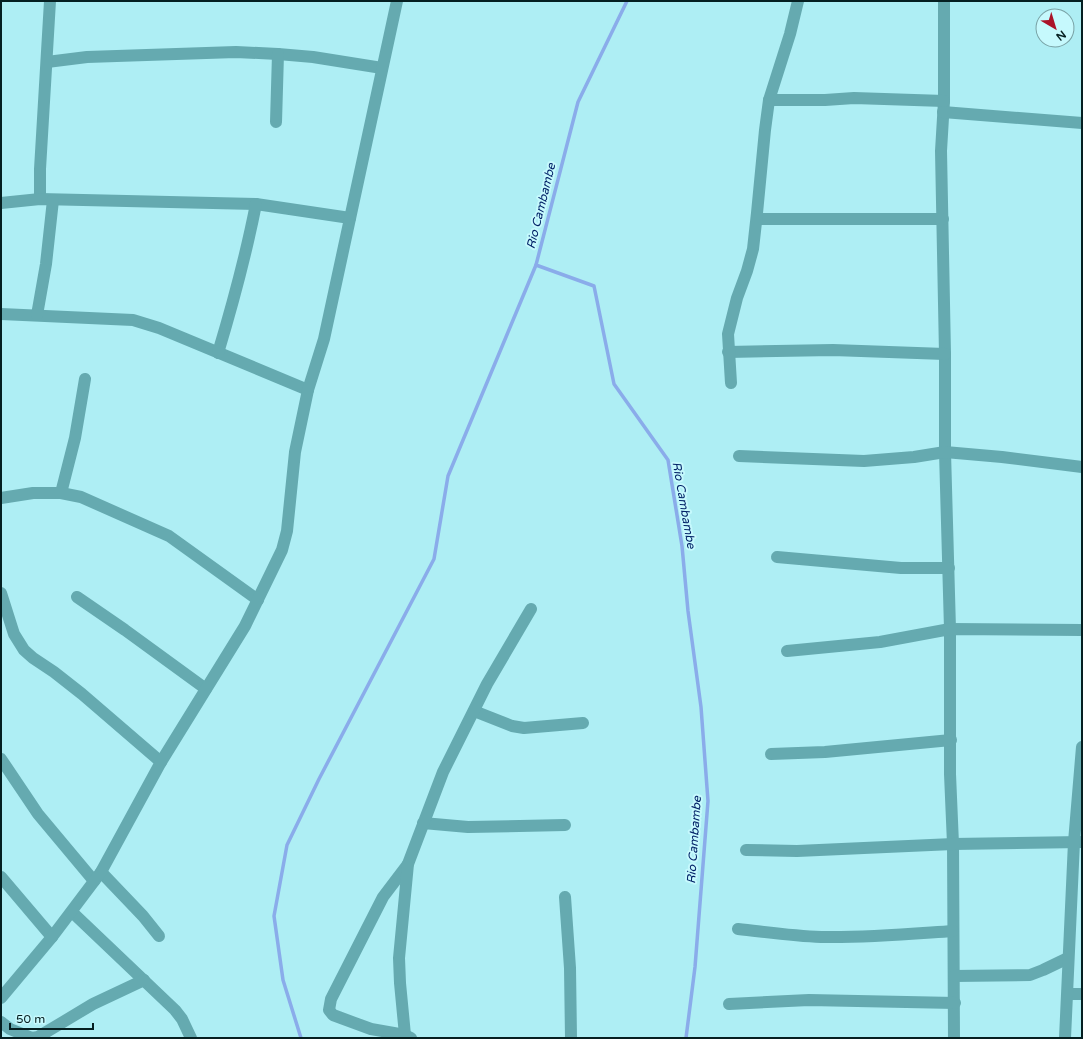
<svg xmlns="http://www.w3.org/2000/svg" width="1083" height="1039" font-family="'Varela Round',sans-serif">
<rect width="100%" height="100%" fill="#aeeef4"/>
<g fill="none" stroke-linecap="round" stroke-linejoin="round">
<g stroke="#8aacea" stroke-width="3.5">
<polyline points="627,1 578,102 536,265 594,286 614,384 668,460 682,546 688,611 701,707 708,801 695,967 686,1038"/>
<polyline points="301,1038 283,980 274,916 287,845 319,779 434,559 448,476 536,265"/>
</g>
<g stroke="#65aab0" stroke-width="12">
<polyline points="944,1 944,101 941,151 945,354 945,452 950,629 950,774 953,844 954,1038"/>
<polyline points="47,62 87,57 236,52 278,54 313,57 382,68"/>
<polyline points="769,100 825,100 854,98 944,101"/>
<polyline points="943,112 1082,123"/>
<polyline points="276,122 278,54"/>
<polyline points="40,199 40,169 50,1"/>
<polyline points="1,203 40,199 256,204 350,218"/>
<polyline points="757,219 943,219"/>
<polyline points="1,314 133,320 159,328 308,390"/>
<polyline points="37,315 46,264 53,200"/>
<polyline points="728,352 833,350 945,354"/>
<path d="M 218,353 C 233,303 246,255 256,204"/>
<polyline points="731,383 728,334 737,298 747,271 753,249 757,213 765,130 769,100 790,34 798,1"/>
<polyline points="739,456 864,461 914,457 945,452 1002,457 1082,467"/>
<polyline points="61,493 75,438 85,379"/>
<polyline points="1,498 33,493 61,493 81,497 169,536 258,600"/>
<polyline points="777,557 901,568 949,568"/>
<polyline points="1,593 14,634 24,650 33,658 54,672 82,694 161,762"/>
<polyline points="77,597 125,630 206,689"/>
<polyline points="787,651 880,642 950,629 1082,630"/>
<polyline points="474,711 512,726 524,728 583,723"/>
<polyline points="771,754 825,752 951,740"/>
<polyline points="1,759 38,814 94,881"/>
<polyline points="423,823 468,827 565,825"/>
<polyline points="746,850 797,851 953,844 1082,842"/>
<polyline points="408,864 383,897 331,999 329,1010 333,1015 371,1029 405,1035 411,1038"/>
<polyline points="101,872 143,916 159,936"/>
<polyline points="1,877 52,937"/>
<polyline points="565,897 570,968 571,1038"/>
<polyline points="72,912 175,1010 182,1019 191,1038"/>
<path d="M 738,929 C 766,932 793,936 821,937 C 865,938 909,934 953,931"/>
<polyline points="954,976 1030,975 1043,970 1068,958"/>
<polyline points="1068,994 1082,994"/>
<polyline points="1,998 52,937 101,872 161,762 245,626 282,550 287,531 295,452 308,390 324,339 397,1"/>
<polyline points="729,1004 809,1000 955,1003"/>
<polyline points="1,1022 10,1029 32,1038"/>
<polyline points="32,1038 38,1037 93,1004 144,980"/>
<polyline points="406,1038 405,1035 400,983 399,958 408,864 443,772 487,684 531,609"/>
<polyline points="1065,1038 1074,842 1082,747"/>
</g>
</g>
<g text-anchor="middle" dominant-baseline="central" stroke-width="4" stroke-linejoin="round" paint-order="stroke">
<g font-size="12" font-style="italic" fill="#022267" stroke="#c6f9fd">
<text transform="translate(541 206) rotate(-76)">Rio Cambambe</text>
<text transform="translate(684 505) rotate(80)">Rio Cambambe</text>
<text transform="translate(694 840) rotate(-86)">Rio Cambambe</text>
</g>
</g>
<rect width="1083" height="1039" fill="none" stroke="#051f21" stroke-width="4"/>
<g transform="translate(1055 28) rotate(142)"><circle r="19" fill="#c6f9fd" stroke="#79a2a5"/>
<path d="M0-3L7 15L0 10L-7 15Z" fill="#aa1429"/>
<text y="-6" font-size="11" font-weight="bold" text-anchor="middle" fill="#051f21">N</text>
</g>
<path d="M10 1023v6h83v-6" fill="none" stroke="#051f21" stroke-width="2"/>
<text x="16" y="1023" font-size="12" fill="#051f21" stroke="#c6f9fd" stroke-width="3" paint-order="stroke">50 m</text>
</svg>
